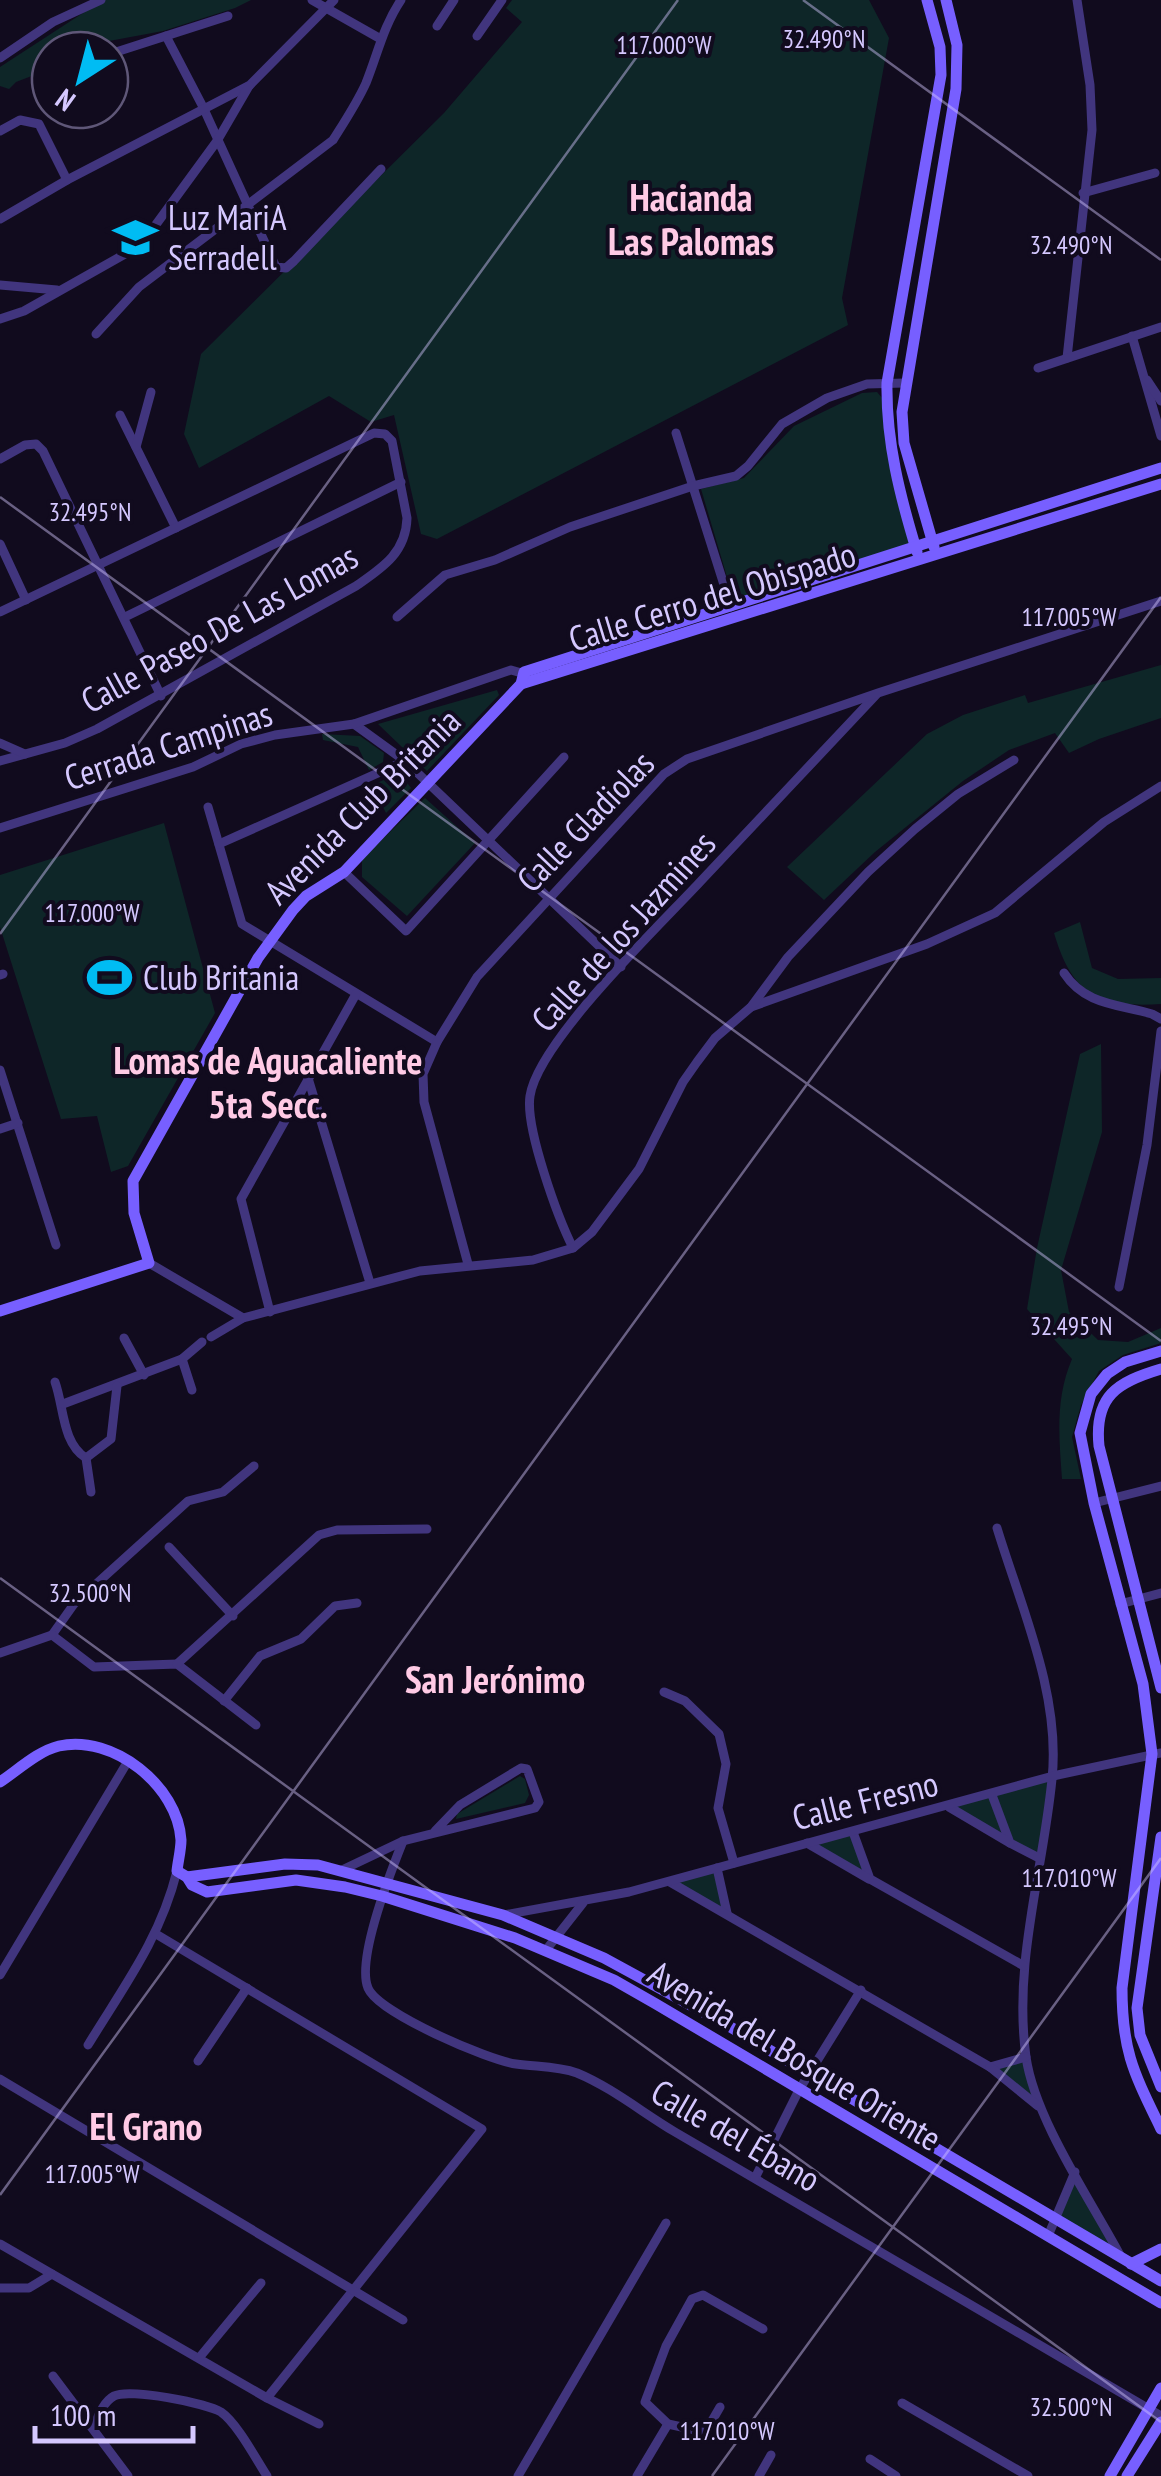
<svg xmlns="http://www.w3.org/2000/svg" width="1161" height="2476" font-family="'PT Sans Narrow',sans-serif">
<rect width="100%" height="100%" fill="#110b1e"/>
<g fill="#0e2628">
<polygon points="103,0 251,0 235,8 163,31 109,41 89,50 50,50 50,69 16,82 9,89 0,86 0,67"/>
<polygon points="512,0 869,0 889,38 842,298 848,325 437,539 421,534 394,415 371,422 329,396 199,468 184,434 201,354 444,113 522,22 506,8"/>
<polygon points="877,392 883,399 887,452 910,547 735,604 701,489 744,478 794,426 862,393"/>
<polygon points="1161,665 1161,718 1099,739 1069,753 1055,733 1009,750 963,781 875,852 824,900 787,867 927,734 963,715 1025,695 1028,703"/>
<polygon points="497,690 499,695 427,771 378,724"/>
<polygon points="322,734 360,736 384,753 383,762 369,770 358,747 323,740"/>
<polygon points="393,776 402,776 411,788 386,813 372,785"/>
<polygon points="425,798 475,843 407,916 362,877 362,859"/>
<polygon points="164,823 215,1013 128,1166 111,1172 97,1116 61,1119 0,927 0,875"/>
<path d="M 1080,922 L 1092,968 L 1118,979 L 1161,978 L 1161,1004 C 1098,1008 1072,994 1054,933 Z"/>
<path d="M 1101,1044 L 1102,1132 L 1061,1270 L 1069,1312 L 1098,1340 L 1128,1342 L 1161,1328 L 1161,1343 L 1123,1355 L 1099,1371 L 1081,1405 L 1072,1437 L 1081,1479 L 1062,1479 C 1059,1437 1055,1399 1072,1359 L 1027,1309 L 1037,1248 L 1080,1054 Z"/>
<polygon points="520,1776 525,1779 529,1795 525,1803 456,1819 457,1814"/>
<polygon points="1053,1776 1039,1858 949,1807"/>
<polygon points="853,1832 870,1879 807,1843"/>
<polygon points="717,1868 727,1913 670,1882"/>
<polygon points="1026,2057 1038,2106 990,2067"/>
<polygon points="1075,2177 1114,2249 1059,2220"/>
</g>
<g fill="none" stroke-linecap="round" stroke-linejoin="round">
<g stroke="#41357e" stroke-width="9">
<polyline points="312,0 379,38"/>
<polyline points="437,26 454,0"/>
<polyline points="166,36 203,107 276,267 286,268 294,261 381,169"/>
<polyline points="477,36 502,0"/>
<polyline points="113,53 228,16"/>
<polyline points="0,58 53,22 101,0"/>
<polyline points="0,131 20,120 39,124 67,180"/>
<polyline points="1083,193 1155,173"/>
<polyline points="0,219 67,180 250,85 334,0"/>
<polyline points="0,285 57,290"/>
<polyline points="0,319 24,311 141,245 217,141 249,86"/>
<path d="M 96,334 L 139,287 L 333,140 C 345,121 357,103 366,83 C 378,53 383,27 401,0"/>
<polyline points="1132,336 1161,436"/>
<polyline points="1067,358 1092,130 1090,85 1077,0"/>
<polyline points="1038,368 1161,327"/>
<polyline points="1147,380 1161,401"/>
<polyline points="120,415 176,528"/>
<polyline points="676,433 731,607"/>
<polyline points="136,447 151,392"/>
<polyline points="0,459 25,445 36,444 43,451 161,696"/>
<polyline points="0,544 26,600"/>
<path d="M 0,612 L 374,433 L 385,434 L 392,441 L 407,518 C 406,553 382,568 356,586 L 97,729 L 65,743 L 0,761"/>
<polyline points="125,617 401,482"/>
<polyline points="397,617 445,575 495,560 570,527 693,486 736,476 748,466 782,424 827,398 867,384 905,383"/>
<polyline points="354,724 405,761 621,967"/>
<polyline points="0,743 25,754"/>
<polyline points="208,807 242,924 437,1042"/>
<polyline points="0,828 193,767 241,744 275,735 354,724 511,670 525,674"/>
<polyline points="219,844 405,761"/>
<polyline points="344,872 406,931 564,757"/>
<path d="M 1064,973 C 1085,1005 1117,1004 1152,1014 L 1161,1019"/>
<polyline points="0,975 3,974"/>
<polyline points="751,1007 927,944 995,913 1104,822 1161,786"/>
<polyline points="0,1070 56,1245"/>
<polyline points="308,1078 370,1283"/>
<polyline points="0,1129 18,1123"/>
<path d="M 573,1248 C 558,1218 525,1128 530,1096 C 538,1042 659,926 699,883 C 758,820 817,758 876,695"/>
<polyline points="149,1263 243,1318"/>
<polyline points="468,1264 424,1102 423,1074 437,1042 477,977 664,774 687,759 878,693 1161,601"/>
<polyline points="1119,1287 1147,1145 1161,1031"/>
<polyline points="270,1312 241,1199 356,994"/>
<polyline points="211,1337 243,1318 420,1271 533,1260 573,1248 592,1232 639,1169 683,1082 697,1062 715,1038 751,1007 788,957 868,872 915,829 958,794 1014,760"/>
<polyline points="124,1338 144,1375"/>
<polyline points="182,1359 192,1390"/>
<path d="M 55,1382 C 64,1407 62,1443 86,1458 L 91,1492"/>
<polyline points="63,1404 182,1359 202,1342"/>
<polyline points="86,1458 111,1439 117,1386"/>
<polyline points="1094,1503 1161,1486"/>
<path d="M 997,1528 C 1021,1607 1061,1695 1052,1779 C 1043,1872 1013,1963 1026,2057 C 1035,2119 1090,2199 1120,2255"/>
<polyline points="169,1547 233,1616"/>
<polyline points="1120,1604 1161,1593"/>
<polyline points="52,1635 74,1604 188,1501 223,1492 254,1466"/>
<polyline points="52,1635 94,1667 177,1664 256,1725"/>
<polyline points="0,1653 52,1635"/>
<polyline points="177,1664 319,1535 337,1530 427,1529"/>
<polyline points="664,1692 685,1701 719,1734 726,1764 718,1808 734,1863"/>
<polyline points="224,1701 260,1656 301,1639 335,1606 357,1603"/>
<polyline points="992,1795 1010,1843 1039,1858"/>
<polyline points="949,1807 1010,1843"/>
<polyline points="853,1832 870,1879 1024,1966"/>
<path d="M 403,1841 C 391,1871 356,1959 368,1988 C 378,2013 488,2060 516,2064 C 537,2067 557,2066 577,2073 C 611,2087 643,2113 675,2132 L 1161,2416"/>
<polyline points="807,1843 869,1879"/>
<polyline points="717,1868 727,1913"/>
<polyline points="342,1870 403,1841 535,1808 539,1802 527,1769 521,1768 460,1805 435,1831"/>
<polyline points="670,1882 990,2067 1026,2057"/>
<polyline points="504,1915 629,1892 1053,1776 1161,1753"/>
<polyline points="156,1934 482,2129 267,2398"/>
<polyline points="546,1950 583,1903"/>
<polyline points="0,1975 128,1761"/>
<path d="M 88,2045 C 124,1986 160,1939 177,1871"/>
<polyline points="198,2061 247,1988"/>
<polyline points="990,2067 1038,2106"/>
<polyline points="0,2079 403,2320"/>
<polyline points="755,2178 799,2090 861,1990"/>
<polyline points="1048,2236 1075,2172"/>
<polyline points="0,2244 267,2398 319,2424"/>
<polyline points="0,2288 29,2288 52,2274"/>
<polyline points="199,2358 261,2283"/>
<polyline points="53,2376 128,2476"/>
<polyline points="902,2403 1028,2476"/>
<polyline points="720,2407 709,2426 700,2431 668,2424 645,2402 666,2346 692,2299 703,2295 763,2329"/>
<path d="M 93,2428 C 98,2417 103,2402 114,2396 C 129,2388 206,2403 221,2412 C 237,2423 256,2459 267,2476"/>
<polyline points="870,2459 896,2476"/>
<polyline points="518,2476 666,2223"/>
<polyline points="637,2476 668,2424"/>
<polyline points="759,2476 771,2455"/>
</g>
<g stroke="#775fff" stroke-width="11">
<polyline points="934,547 904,443 902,412 956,89 957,45 946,0"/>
<path d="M 917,552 C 900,496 886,442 887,383 L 941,75 L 940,47 L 927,0"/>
<polyline points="521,684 1161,484"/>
<polyline points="0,1311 149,1263 134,1213 133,1181 258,958 293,910 306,896 344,872 521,684 524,672 1161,468"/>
<path d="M 1161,1351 L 1125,1362 L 1107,1374 L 1091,1394 L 1080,1433 L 1094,1503 L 1143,1684 L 1152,1754 L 1122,1988 C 1122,2052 1134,2073 1161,2129"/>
<path d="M 1161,1369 C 1117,1382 1094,1396 1099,1446 L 1161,1688"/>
<path d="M 0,1782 C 18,1770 38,1751 59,1746 C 113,1734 178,1786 181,1840 C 181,1850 178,1861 177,1871 L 187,1877 L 192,1885 L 207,1892 L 296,1880 L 345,1887 L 382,1896 L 515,1938 L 614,1980 L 656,2004 L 1161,2303"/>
<polyline points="1161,1837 1137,2008 1140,2035 1161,2087"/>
<polyline points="187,1877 285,1864 318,1865 503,1915 604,1958 727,2025 1161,2281"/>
<polyline points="1131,2264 1161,2249"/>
<polyline points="1110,2476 1161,2388"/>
<polyline points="1127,2476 1161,2422"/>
</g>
</g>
<path fill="none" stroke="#d5c8ff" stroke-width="2.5" stroke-opacity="0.45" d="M 803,0 L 1161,260M 0,497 L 1161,1341M 0,934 L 678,0M 0,1578 L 1161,2422M 0,2195 L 1161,597M 712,2476 L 1161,1858"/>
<defs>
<symbol id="school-bare" viewBox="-9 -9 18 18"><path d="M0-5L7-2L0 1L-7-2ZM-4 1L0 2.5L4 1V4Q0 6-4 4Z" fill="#00bcf3" stroke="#110b1e" stroke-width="2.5" paint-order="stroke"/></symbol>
<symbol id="stadium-bare" viewBox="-9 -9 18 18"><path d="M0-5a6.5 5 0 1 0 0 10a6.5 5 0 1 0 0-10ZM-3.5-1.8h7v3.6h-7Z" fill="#00bcf3" stroke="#110b1e" stroke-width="2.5" paint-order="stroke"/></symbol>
</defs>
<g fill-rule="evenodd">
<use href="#school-bare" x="104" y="206" width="63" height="63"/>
<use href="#stadium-bare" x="78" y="946" width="63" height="63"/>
</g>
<g text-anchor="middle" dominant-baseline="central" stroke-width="8" stroke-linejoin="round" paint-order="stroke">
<g font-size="35" fill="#d5c8ff" stroke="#110b1e" text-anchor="start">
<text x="168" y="217">Luz MariA<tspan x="168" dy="40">Serradell</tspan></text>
<text x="143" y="977">Club Britania</text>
</g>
<g font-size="35" fill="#d5c8ff" stroke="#110b1e">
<text transform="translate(712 596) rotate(-17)">Calle Cerro del Obispado</text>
<text transform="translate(219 628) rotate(-29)">Calle Paseo De Las Lomas</text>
<text transform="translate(168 745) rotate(-18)">Cerrada Campinas</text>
<text transform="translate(362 806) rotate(-45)">Avenida Club Britania</text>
<text transform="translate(585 821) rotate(-46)">Calle Gladiolas</text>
<text transform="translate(623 931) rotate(-48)">Calle de los Jazmines</text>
<text transform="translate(865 1800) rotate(-14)">Calle Fresno</text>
<text transform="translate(795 2055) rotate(31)">Avenida del Bosque Oriente</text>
<text transform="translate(736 2135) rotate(30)">Calle del Ébano</text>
</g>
<g font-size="38" font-weight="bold" fill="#ffcae5" stroke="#110b1e">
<text x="691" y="196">Hacianda<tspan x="691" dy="44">Las Palomas</tspan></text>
<text x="268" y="1059">Lomas de Aguacaliente<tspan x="268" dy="44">5ta Secc.</tspan></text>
<text x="495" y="1678">San Jerónimo</text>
<text x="146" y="2125">El Grano</text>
</g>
</g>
<g font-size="25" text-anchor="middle" fill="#d5c8ff" stroke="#110b1e" stroke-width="8" stroke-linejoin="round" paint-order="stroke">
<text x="824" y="48">32.490°N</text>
<text x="664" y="54">117.000°W</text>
<text x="1071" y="254">32.490°N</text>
<text x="90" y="521">32.495°N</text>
<text x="1069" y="626">117.005°W</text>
<text x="92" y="922">117.000°W</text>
<text x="1071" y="1335">32.495°N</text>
<text x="90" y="1602">32.500°N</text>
<text x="1069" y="1887">117.010°W</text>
<text x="92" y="2183">117.005°W</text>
<text x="1071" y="2416">32.500°N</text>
<text x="727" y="2440">117.010°W</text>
</g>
<g transform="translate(80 80) rotate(216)"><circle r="48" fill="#110b1e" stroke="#5f5778" stroke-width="2.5"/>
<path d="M0-8L18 38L0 25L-18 38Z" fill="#00bcf3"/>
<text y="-15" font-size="28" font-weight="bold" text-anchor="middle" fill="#d5c8ff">N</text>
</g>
<path d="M35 2426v15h158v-15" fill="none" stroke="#d5c8ff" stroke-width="5"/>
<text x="50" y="2426" font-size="30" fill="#d5c8ff" stroke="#110b1e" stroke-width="8" paint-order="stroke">100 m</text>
</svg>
